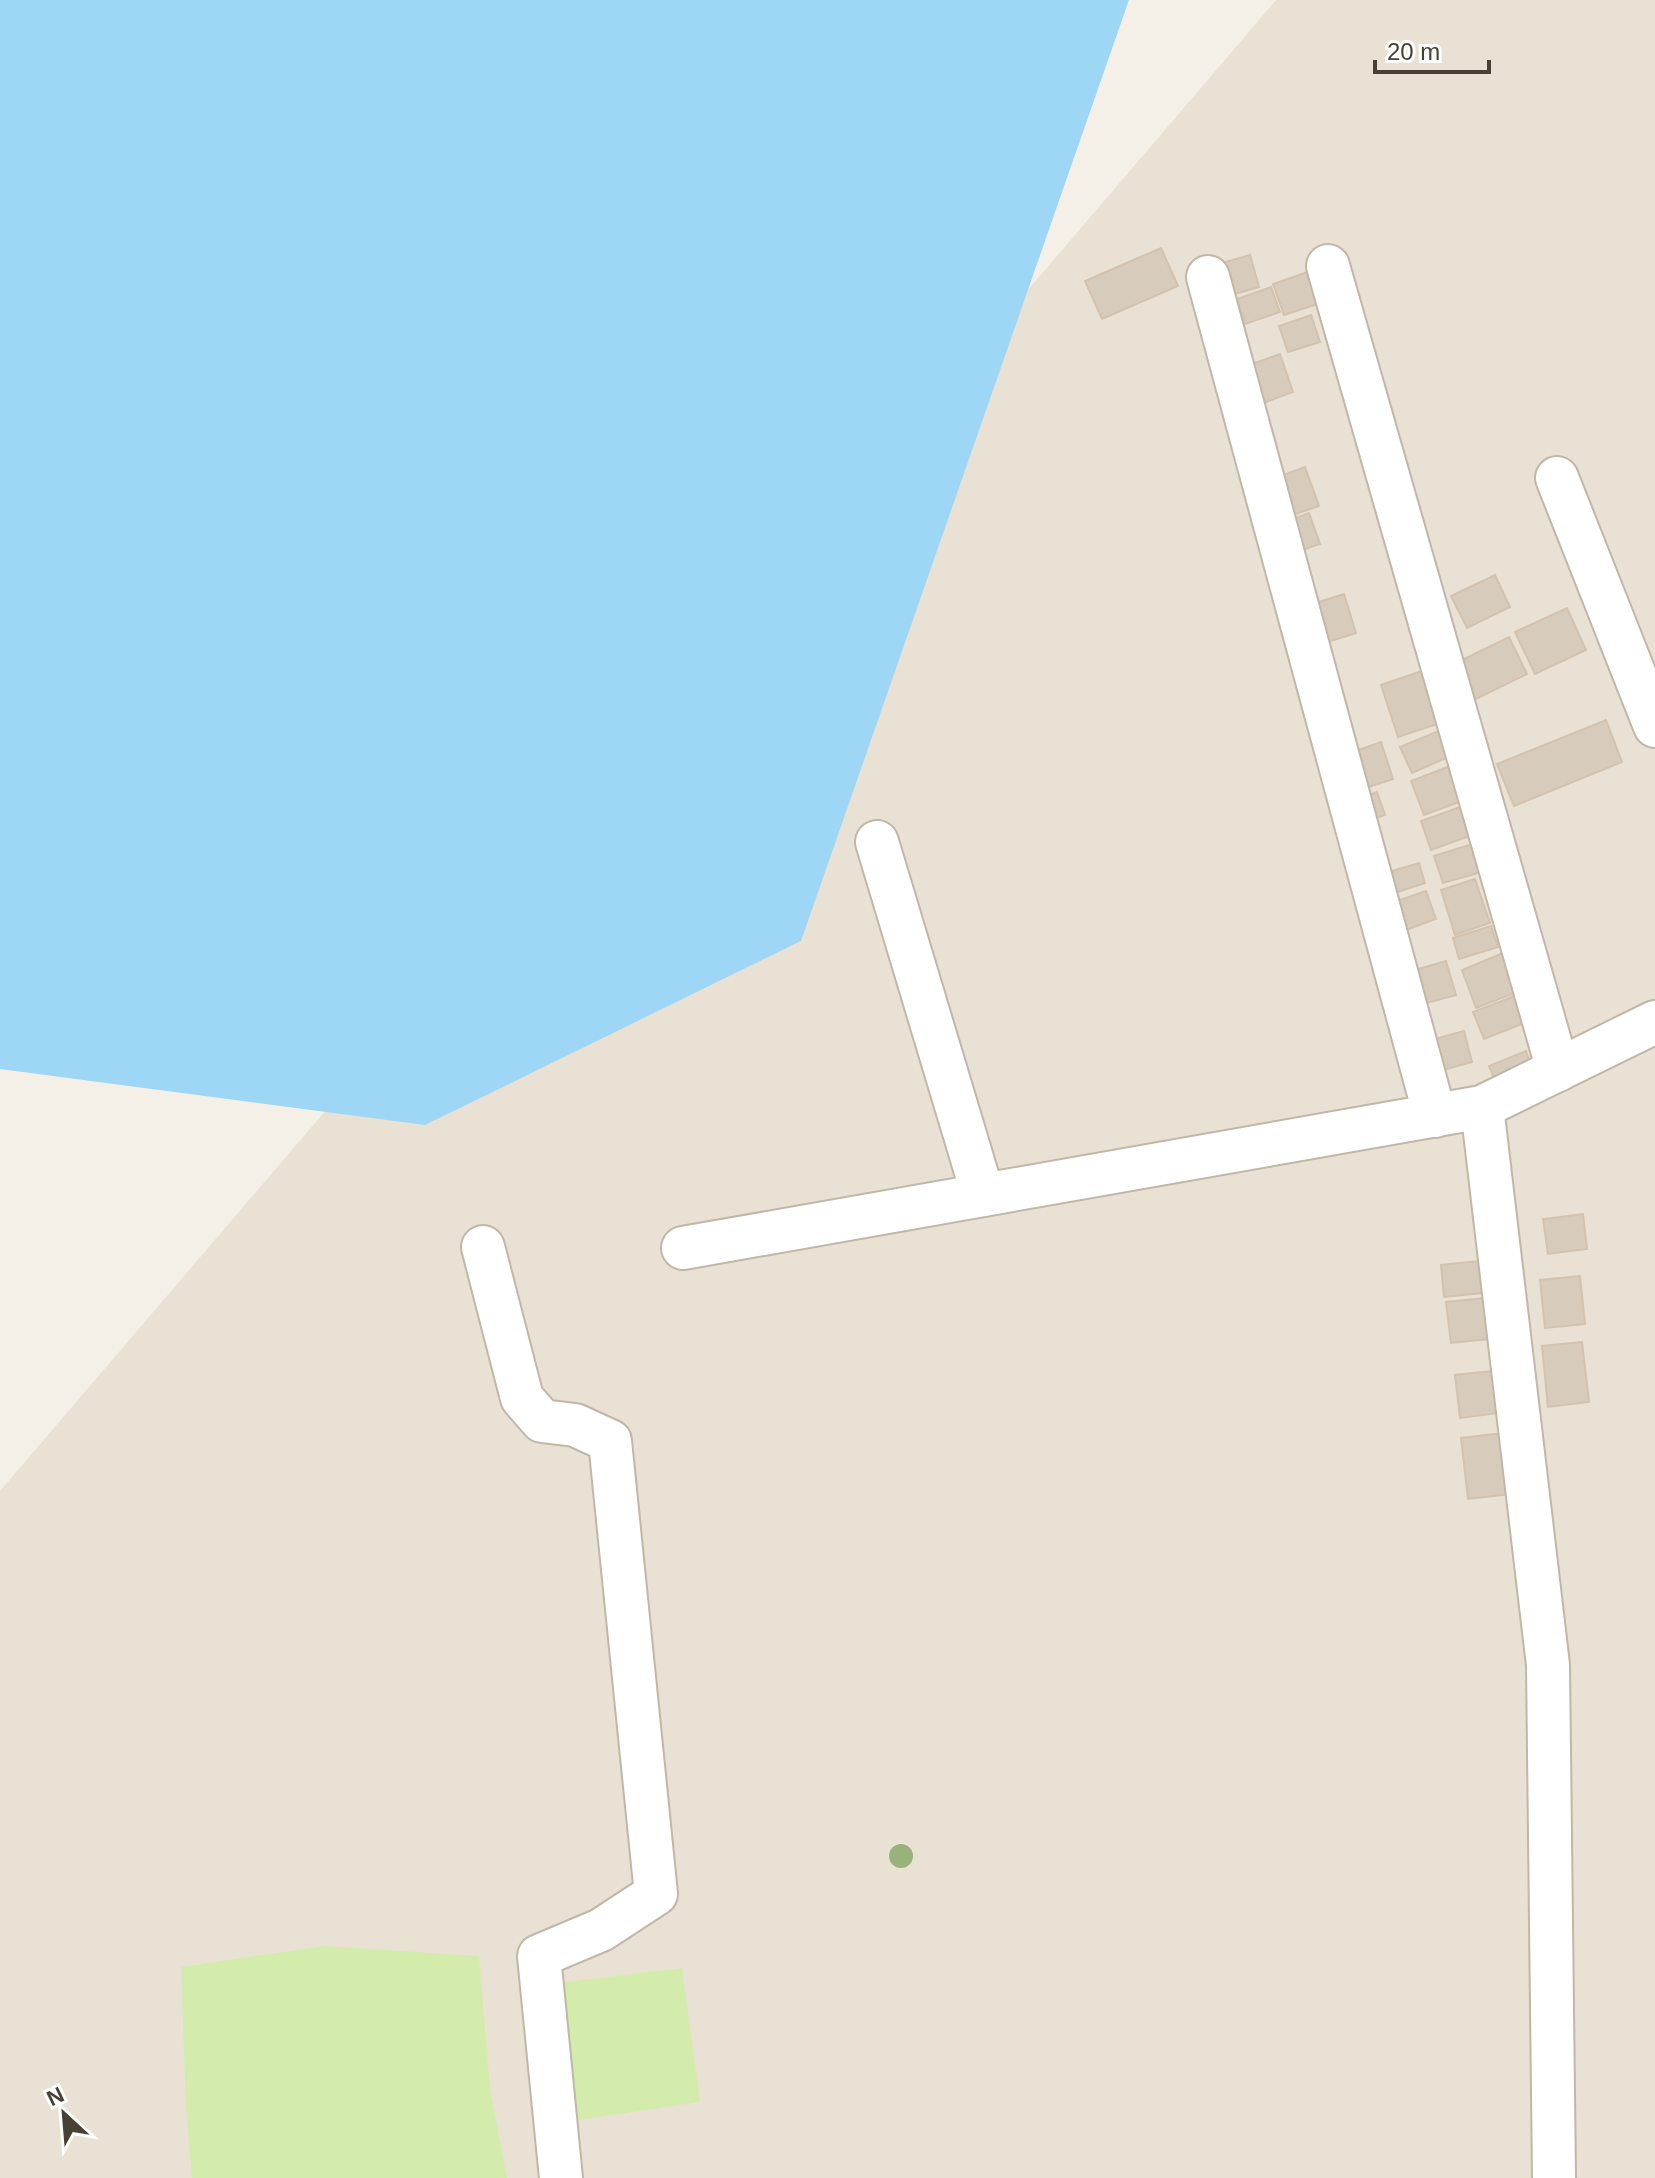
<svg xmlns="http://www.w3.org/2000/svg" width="1655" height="2178" font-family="Arial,sans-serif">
<rect width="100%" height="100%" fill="#f5f0e7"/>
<polygon fill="#e9e1d4" points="1276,0 1655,0 1655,2178 0,2178 0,1491"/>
<g fill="#d3ecac">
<polygon points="325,1946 479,1956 490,2089 507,2178 192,2178 186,2108 181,1967"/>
<polygon points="682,1968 700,2102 572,2121 549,1984"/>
</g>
<polygon fill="#9ed7f6" points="0,0 1129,0 801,941 425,1125 0,1069"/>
<g fill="#d7cbbb" stroke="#d3c2ae" stroke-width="2">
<polygon points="1161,248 1178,286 1102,319 1085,281"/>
<polygon points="1250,255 1259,287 1231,295 1222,263"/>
<polygon points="1316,269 1327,301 1284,315 1273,284"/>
<polygon points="1271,287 1280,312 1245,324 1237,299"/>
<polygon points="1311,315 1320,342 1288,352 1279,326"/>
<polygon points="1280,354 1293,392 1258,405 1244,367"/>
<polygon points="1305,467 1319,506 1284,518 1270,480"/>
<polygon points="1309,513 1320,544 1294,553 1283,523"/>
<polygon points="1495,575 1510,607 1467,628 1451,596"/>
<polygon points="1344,594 1356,633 1318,645 1306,606"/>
<polygon points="1567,608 1586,650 1535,674 1515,632"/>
<polygon points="1509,637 1527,674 1474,700 1456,663"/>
<polygon points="1422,671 1440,723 1398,737 1381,685"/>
<polygon points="1606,720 1622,762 1514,806 1497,764"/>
<polygon points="1441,730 1453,755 1412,773 1400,747"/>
<polygon points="1381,742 1393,779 1356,791 1344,755"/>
<polygon points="1463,761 1476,796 1424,815 1411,781"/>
<polygon points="1377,792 1385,815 1363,823 1355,800"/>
<polygon points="1471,803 1481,832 1431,850 1421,821"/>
<polygon points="1476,843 1485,871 1443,883 1434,856"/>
<polygon points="1419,863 1425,883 1385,896 1379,875"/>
<polygon points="1475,879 1490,923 1455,935 1441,890"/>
<polygon points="1426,891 1436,919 1398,933 1388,904"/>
<polygon points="1491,926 1498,947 1459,959 1453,938"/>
<polygon points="1505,952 1520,991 1476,1008 1462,970"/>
<polygon points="1446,961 1456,995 1415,1006 1405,973"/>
<polygon points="1517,995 1527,1022 1484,1039 1473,1012"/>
<polygon points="1464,1031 1472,1062 1432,1073 1424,1042"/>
<polygon points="1526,1051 1532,1068 1496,1083 1489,1066"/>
<polygon points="1583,1214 1587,1249 1548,1254 1543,1219"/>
<polygon points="1479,1261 1483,1293 1444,1297 1441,1265"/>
<polygon points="1580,1276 1585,1324 1545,1328 1540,1280"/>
<polygon points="1485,1298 1489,1339 1451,1343 1446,1302"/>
<polygon points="1582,1342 1589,1402 1548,1407 1542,1346"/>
<polygon points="1502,1370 1507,1412 1460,1418 1455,1375"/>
<polygon points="1512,1432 1519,1493 1468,1499 1461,1438"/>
</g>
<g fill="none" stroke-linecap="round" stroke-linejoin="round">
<defs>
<g id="minor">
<polyline points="1328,266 1558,1070"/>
<polyline points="1208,277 1435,1116"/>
<polyline points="1557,478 1655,726"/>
<polyline points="877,842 983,1195"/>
<polyline points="1482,1107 1548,1665 1554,2178"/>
<polyline points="483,1247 522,1398 542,1421 575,1425 610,1441 656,1894 601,1930 539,1956 561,2178"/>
<polyline points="683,1248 1482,1107 1655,1022"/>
</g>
</defs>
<use href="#minor" stroke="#c1b7a8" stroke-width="46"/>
<use href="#minor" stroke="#fff" stroke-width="42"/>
</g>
<circle fill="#98b27b" cx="901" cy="1856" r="12"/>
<g transform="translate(64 2114) rotate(334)" stroke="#ffffff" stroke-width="6" paint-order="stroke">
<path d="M0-6L14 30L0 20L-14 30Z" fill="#484035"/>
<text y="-12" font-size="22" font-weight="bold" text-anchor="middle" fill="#484035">N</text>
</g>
<path d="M1375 60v12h114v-12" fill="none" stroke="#484035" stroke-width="4"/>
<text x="1387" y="60" font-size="24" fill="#484035" stroke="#ffffff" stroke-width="6" paint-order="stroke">20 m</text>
</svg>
